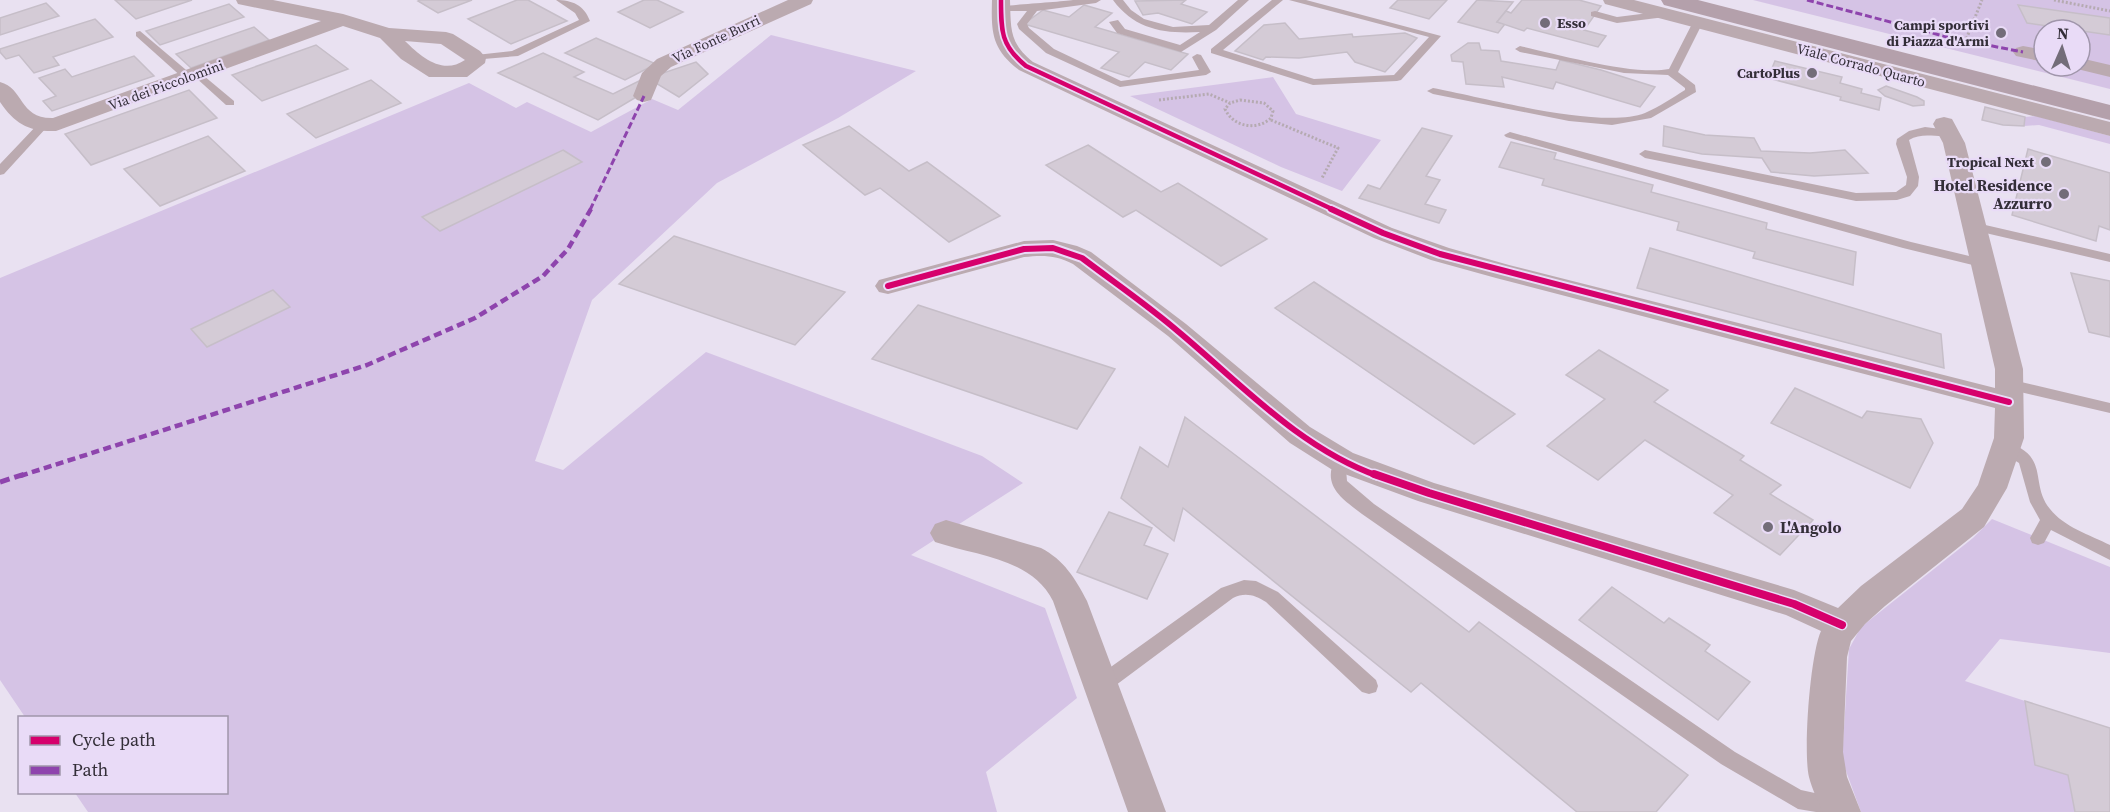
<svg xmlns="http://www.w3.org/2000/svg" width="2110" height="812" font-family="'Source Serif 4',serif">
<rect width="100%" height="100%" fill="#e9e1f1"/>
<g fill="#d5c3e5">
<polygon points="1753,0 2110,0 2110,68 2080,61 2080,30 2044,30 2044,66 2070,66 2110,76 2110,89"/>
<polygon points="771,35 916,71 838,118 717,183 592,300 535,461 563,470 706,352 982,456 1023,483 911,555 1045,608 1077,698 986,772 997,812 88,812 75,793 226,792 226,718 25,717 0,680 0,278 469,83 516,108 527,102 591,132 652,99 678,110"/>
<polygon points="1273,77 1296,114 1381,140 1342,191 1281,167 1130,96"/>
<polygon points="2036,116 2110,136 2110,144 2039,125 2024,126 2025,117"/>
<polygon points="1992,519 2110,567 2110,653 2000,639 1965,681 2025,701 2035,764 2068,775 2075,812 1861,812 1842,760 1849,649 1861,627 1973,538"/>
</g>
<g fill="#d4cbd6" stroke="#c6bec8" stroke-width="1.5">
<polygon points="115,0 192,0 136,19"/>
<polygon points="420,0 472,0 438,13 418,1"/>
<polygon points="517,0 528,0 567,21 511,44 468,19"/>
<polygon points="644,0 657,0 683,12 650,28 618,12"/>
<polygon points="1186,0 1181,4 1207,12 1192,24 1158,13 1143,15 1135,1"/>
<polygon points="1398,0 1447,0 1429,19 1390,8"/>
<polygon points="1477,0 1513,2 1497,22 1505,24 1498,33 1458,22"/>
<polygon points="1522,0 1579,0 1601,6 1584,30 1606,36 1598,47 1527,28 1524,31 1497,22 1506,11 1511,13"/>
<polygon points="46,3 59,16 0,35 0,18"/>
<polygon points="229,4 244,17 160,45 146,31"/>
<polygon points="1084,5 1112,13 1095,27 1188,54 1171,70 1145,62 1129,77 1101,68 1119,52 1024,24 1043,10 1069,17"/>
<polygon points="2018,5 2110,18 2110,35 2027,23"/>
<polygon points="95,19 113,37 53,57 59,65 34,73 19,55 6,59 0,52 0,49"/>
<polygon points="1285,23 1299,39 1352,34 1353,37 1405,33 1417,38 1385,72 1355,62 1347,52 1299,58 1266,57 1263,60 1235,51 1264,25"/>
<polygon points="254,27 269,40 191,68 176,54"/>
<polygon points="596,38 656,64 625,80 565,53"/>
<polygon points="1468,43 1479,43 1481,50 1499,51 1501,61 1556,70 1560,60 1601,70 1655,87 1640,107 1556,82 1553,89 1502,77 1504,87 1466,84 1463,62 1452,61 1451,55"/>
<polygon points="316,45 348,69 262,101 232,75"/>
<polygon points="543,53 584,72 574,77 613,94 643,79 643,93 598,120 498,73"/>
<polygon points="134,56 154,76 52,111 43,101 56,96 39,78 65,69 72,77"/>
<polygon points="1775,61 1842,77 1840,83 1862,89 1861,93 1881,98 1879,110 1840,100 1841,97 1768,78"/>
<polygon points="696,62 708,74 679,97 654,82 657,75"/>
<polygon points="371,80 401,103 316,138 287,114"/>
<polygon points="1886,86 1917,97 1924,101 1924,105 1913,106 1885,96 1878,90"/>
<polygon points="189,90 217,118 91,165 65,134"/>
<polygon points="1985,107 2025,117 2024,126 2003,125 1982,120"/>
<polygon points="849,126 909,171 927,162 1000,216 949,242 880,188 865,195 803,145"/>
<polygon points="1664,126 1705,135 1754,138 1761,151 1810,153 1845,150 1868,173 1814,176 1771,172 1762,158 1702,154 1663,146"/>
<polygon points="1422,128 1452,136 1426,176 1440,180 1425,204 1446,210 1439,223 1359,198 1368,185 1380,189"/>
<polygon points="208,136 245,171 160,206 124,169"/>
<polygon points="1511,142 1556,153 1554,159 1653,185 1651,192 1767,223 1766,229 1856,252 1853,285 1753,258 1755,252 1677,230 1679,222 1542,185 1544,179 1499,167"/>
<polygon points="1088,145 1161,192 1178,183 1267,239 1221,266 1136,210 1123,217 1046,165"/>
<polygon points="2028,149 2110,173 2110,230 2099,226 2096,241 2012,215"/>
<polygon points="563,150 582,162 440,231 422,217"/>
<polygon points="674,236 845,292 795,345 619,284"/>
<polygon points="1650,248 1941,334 1944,368 1637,288"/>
<polygon points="2071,273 2110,281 2110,337 2089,332"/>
<polygon points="1314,282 1515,414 1474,444 1275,308"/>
<polygon points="273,290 290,307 207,347 191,329"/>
<polygon points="918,305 1115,369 1077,429 872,359"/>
<polygon points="1599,350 1668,390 1654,402 1744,456 1740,460 1781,485 1770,494 1813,520 1780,555 1714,513 1733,495 1645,440 1598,480 1547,446 1605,399 1566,375"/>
<polygon points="1795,388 1862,418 1867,411 1921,419 1933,443 1910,488 1771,423"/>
<polygon points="1185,417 1469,632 1479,622 1688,775 1656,812 1577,812 1421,683 1411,692 1183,508 1174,541 1121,498 1140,447 1168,467"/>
<polygon points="1109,512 1152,528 1144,545 1168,554 1147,599 1077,572"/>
<polygon points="1612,587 1664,623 1669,618 1710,645 1705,651 1750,682 1718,720 1579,620"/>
<polygon points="2025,701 2110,728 2110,812 2075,812 2068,775 2035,765"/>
</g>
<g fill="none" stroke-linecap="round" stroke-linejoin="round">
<g stroke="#b5aab1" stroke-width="3" stroke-dasharray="2 2" stroke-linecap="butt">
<polyline points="2054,0 2110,11"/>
<polyline points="1965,42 1982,0"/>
<polyline points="1159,100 1209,94 1230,103"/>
<path d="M 1240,100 L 1264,103 L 1273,111 L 1271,118 C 1257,131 1233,127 1225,109 L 1230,103 Z"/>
<polyline points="1271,120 1338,148 1322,178"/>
</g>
<g fill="#bbaab0" fill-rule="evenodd">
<path d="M 556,0 C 572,0 584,5 590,21 L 518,56 L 472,60 L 471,58 L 476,55 L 512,51 L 579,20 L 575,13 Z"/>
<path d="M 1073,0 L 1101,0 L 1096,3 L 1037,11 L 1027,24 L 1029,28 L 1054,49 L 1121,81 L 1199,70 L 1192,57 L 1197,54 L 1201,55 L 1211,72 L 1206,75 L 1120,87 L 1046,53 L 1019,29 L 1017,24 L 1027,11 L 1001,11 L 996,8 C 1000,5 1061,2 1073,0 Z"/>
<path d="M 1113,0 L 1123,0 L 1131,10 L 1144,19 L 1173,27 L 1209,25 L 1238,0 L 1249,0 L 1216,30 L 1181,52 L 1117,33 L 1109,22 L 1118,20 L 1125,29 L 1180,45 L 1200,32 C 1165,34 1135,30 1113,0 Z"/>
<polygon points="1272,0 1283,0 1223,50 1314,79 1394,75 1429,37 1289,0 1306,0 1441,36 1401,80 1397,81 1313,85 1211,53 1211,49"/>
<polygon points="1595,11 1617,17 1665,11 1670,14 1665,17 1617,23 1591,16 1591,12"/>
<path d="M 1694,20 L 1703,22 L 1678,72 L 1695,85 L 1696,92 L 1651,118 L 1612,125 L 1569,121 L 1433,94 L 1427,91 L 1433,88 C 1482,97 1601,130 1645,113 C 1659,107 1672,98 1685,90 L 1685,88 L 1668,75 L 1624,73 L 1520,52 L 1515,49 L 1520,46 C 1557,54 1634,76 1669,69 Z"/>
<polygon points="140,31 192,75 192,79 184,79 136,36 136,32"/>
<polygon points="198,71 234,101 234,105 226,105 194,76 194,72"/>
<polygon points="43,122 49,125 47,127 4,174 0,175 0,164 39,123"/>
<path d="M 1925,127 L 1949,130 L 1955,133 C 1944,141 1925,130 1909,140 L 1919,177 L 1918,186 L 1910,196 L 1897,200 L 1856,201 L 1645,158 L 1639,154 L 1645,150 L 1856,193 L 1896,192 L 1906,185 L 1907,177 L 1896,144 L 1897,139 L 1909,131 Z"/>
<polygon points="1510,132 1911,242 1990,261 1992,264 1985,268 1903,248 1506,137 1504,135"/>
<polygon points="1968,221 2110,254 2110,262 1964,228 1962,225 1964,222"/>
<polygon points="2004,378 2110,403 2110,413 1999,387 1997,383"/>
<path d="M 2006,442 C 2051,456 2029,483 2050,509 C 2064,527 2090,535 2110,545 L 2110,560 L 2051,530 L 2044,543 L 2038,545 L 2032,543 L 2030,538 L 2040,520 L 2030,502 L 2019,463 L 2001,452 L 1998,448 L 2001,444 Z"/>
<path d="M 1342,455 L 1348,457 L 1350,461 L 1346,469 L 1347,481 L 1374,504 L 1735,752 L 1801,790 L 1847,800 L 1850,807 L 1848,812 L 1816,812 L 1798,809 L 1721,764 L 1362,514 C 1341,498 1321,485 1336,457 Z"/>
<path d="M 1244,580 L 1256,581 L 1278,592 L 1376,680 L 1378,686 L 1376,692 L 1369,694 L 1362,692 L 1266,602 C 1255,595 1245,592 1233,598 L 1108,691 L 1101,693 L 1094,691 L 1092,685 L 1094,679 L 1221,588 Z"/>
</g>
<g fill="#bbaab0" fill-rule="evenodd">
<path d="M 236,0 L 273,0 L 343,14 L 389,28 L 446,32 L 453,34 L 480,51 L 486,58 L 485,63 L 467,77 L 429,77 L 401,59 L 380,38 L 343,26 L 56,131 C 29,132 15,124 0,102 L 0,82 C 24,88 19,119 53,118 L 321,21 L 238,4 ZM 405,41 L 441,44 L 465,60 C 443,75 422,58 405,41 Z"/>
<polygon points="788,0 813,0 811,4 671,67 661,76 651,100 644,102 637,100 633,96 642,73 657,59"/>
<path d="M 992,0 L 1010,0 C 1011,29 1009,43 1033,62 L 1392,228 L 1449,248 L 1509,265 L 1995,388 L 1995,369 L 1943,143 L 1933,124 L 1936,119 L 1944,117 L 1952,119 L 1965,143 L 2023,369 L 2024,438 L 2007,488 L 1984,527 L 1885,606 L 1865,624 L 1851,641 L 1847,657 L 1843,752 L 1847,777 L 1861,812 L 1823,812 C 1818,801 1812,789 1809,777 C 1803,752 1810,655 1821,631 L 1786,615 L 1418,501 L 1331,469 L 1290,443 L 1168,336 L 1073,264 C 1056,255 1043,255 1024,257 L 888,294 L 879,292 L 875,286 L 879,280 L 1024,241 L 1053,240 L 1077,246 L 1091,252 L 1186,324 L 1310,427 L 1353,453 L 1434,483 L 1794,590 L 1838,608 L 1861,586 L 1962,509 L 1978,485 L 1994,438 L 1995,408 L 1496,278 L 1431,260 L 1374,238 L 1019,70 C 992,49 991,33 992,0 Z"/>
<polygon points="1603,0 1634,0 2110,122 2110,136 1605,4"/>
<polygon points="2023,46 2044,50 2044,62 2016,56 2013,52 2016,48"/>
<polygon points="2080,58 2110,65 2110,77 2073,68 2071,66 2080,66"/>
<path d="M 946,520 L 1041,548 C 1064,560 1075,578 1087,601 L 1166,812 L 1128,812 L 1053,601 C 1031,558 977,556 935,542 L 930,533 L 935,524 Z"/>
</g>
<polygon fill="#b4a0ab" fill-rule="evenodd" points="1661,0 1698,0 2110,105 2110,120 1664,5"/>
<g stroke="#8e44ad" stroke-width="3" stroke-dasharray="7 3" stroke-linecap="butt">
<polyline points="1807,0 1951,38 2023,52"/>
<polyline points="590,210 644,96"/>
</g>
<polyline stroke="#8e44ad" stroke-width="4.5" stroke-dasharray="8 4.5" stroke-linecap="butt" points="20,476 367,365 475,318 543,276 568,249 591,209"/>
<polyline stroke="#8e44ad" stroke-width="5" stroke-dasharray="10 5" stroke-linecap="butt" points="0,482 25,474"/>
<defs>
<path id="cycleway-far2" d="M 1001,0 C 1001,31 1001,46 1026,66 L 1334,210"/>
<g id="cycleway-far1">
<polyline points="1331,209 1383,233 1440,254 2009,402"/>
<path d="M 888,286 L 1024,249 L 1053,248 L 1082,258 C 1115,283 1149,306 1180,333 C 1242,385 1301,449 1378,476"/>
</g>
<polyline id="cycleway" points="1374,474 1429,493 1794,604 1842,625"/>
</defs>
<use href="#cycleway-far2" stroke="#e9dbf7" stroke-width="8"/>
<use href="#cycleway-far1" stroke="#e9dbf7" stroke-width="10"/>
<use href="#cycleway" stroke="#e9dbf7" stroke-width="11"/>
<use href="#cycleway-far2" stroke="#d6006c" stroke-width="4.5"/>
<use href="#cycleway-far1" stroke="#d6006c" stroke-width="6"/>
<use href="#cycleway" stroke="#d6006c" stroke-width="8"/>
</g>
<g fill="#736d79" stroke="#e9dbf7" stroke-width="2">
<circle cx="1545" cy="23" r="6"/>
<circle cx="2001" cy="33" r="6"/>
<circle cx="1812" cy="73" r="6"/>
<circle cx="2046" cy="162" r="6"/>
<circle cx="2064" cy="194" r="6"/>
<circle cx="1768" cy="527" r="6"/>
</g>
<g text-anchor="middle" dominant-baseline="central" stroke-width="4.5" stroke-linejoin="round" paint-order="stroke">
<g font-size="14" font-weight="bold" fill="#332e38" stroke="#e9dbf7" text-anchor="end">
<text x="1557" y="23" text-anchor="start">Esso</text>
<text x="1989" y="25">Campi sportivi<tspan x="1989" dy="16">di Piazza d'Armi</tspan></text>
<text x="1800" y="73">CartoPlus</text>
<text x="2034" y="162">Tropical Next</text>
</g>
<g font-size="14" fill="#332e38" stroke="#e9dbf7">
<text transform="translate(716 39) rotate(-25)">Via Fonte Burri</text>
<text transform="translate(1861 65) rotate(15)">Viale Corrado Quarto</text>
<text transform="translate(166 85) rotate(-20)">Via dei Piccolomini</text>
</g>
<g font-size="16" font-weight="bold" fill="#332e38" stroke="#e9dbf7" text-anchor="end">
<text x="2052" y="185">Hotel Residence<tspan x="2052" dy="18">Azzurro</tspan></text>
<text x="1780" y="527" text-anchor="start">L'Angolo</text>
</g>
</g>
<rect x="18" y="716" width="210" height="78" fill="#e9dbf7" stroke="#a096ab" stroke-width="1.5"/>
<rect x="30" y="736" width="30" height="9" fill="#d6006c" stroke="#a096ab" stroke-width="1.5"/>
<text x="72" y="746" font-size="18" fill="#332e38">Cycle path</text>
<rect x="30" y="766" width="30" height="9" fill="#8e44ad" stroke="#a096ab" stroke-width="1.5"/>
<text x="72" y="776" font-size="18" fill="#332e38">Path</text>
<g transform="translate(2062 48) rotate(3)"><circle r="28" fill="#e9dbf7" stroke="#a096ab" stroke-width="1.5"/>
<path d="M0-4.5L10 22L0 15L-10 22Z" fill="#736d79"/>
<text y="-9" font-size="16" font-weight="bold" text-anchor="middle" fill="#332e38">N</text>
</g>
</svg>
